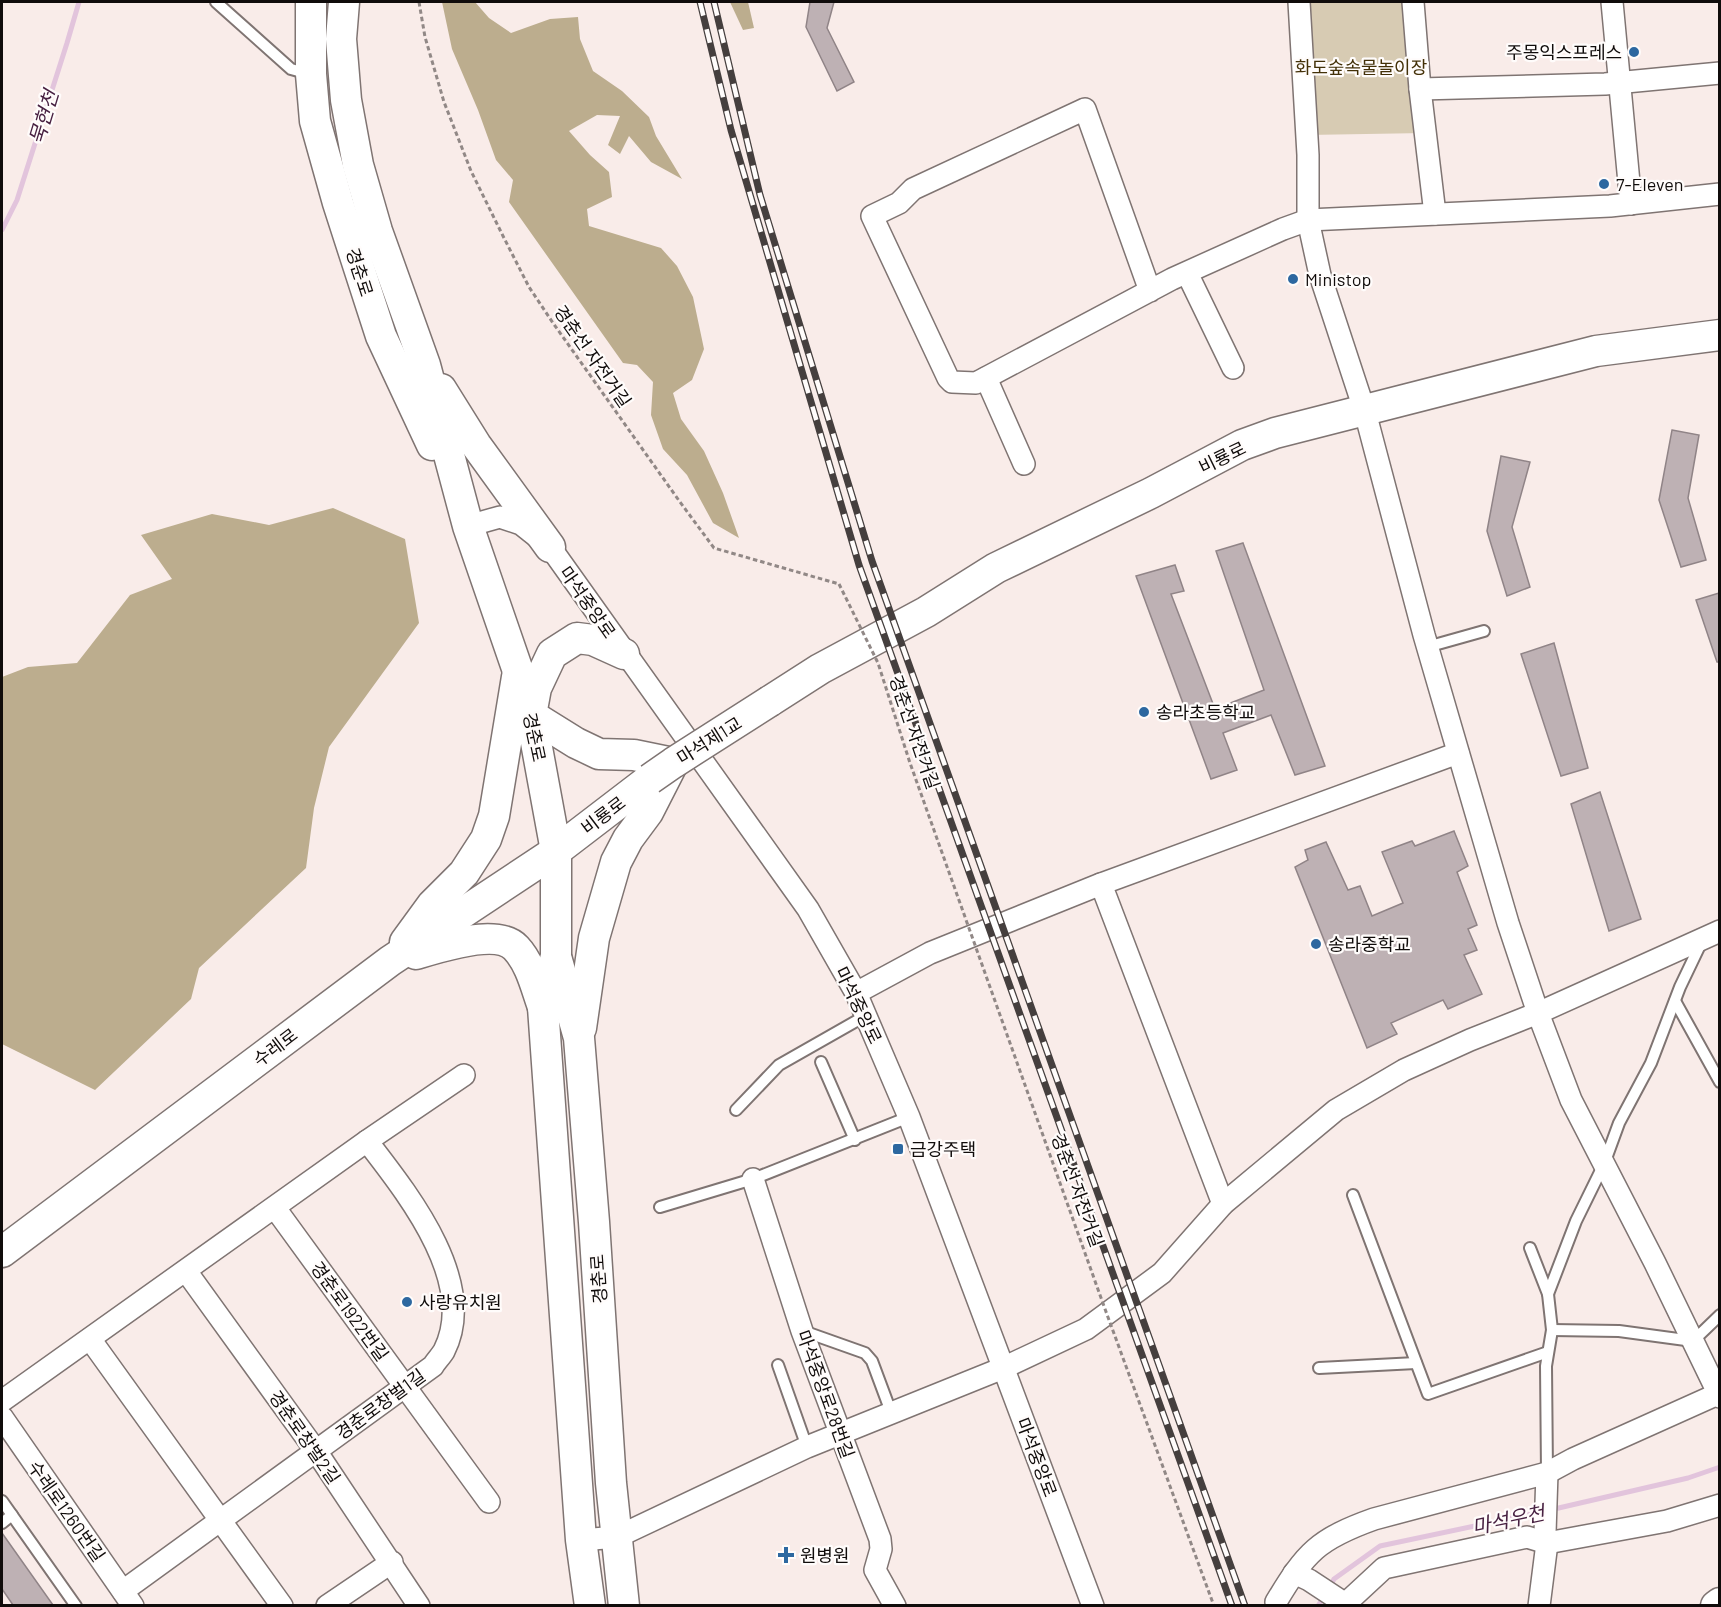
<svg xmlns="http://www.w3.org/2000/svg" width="1721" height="1607" font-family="Barlow,'Noto Sans KR',sans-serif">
<rect width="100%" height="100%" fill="#f9ece9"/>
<polygon fill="#d7cbb3" points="1299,2 1413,2 1425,133 1307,135"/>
<g fill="#bcad8e">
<polygon points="442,2 475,2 489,18 511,33 550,19 578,17 580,39 593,71 622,91 649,117 656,136 682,179 651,162 629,136 620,154 608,145 620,116 597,115 569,131 590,155 609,172 612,197 587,209 589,226 661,248 677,266 693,297 704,349 692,380 673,393 681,419 704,451 723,493 739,538 713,523 687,475 663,449 651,415 653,382 637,365 623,363 509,202 513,180 496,160 478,110 452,49"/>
<polygon points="730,2 748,2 754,28 743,30"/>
<polygon points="333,508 405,539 419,623 329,747 314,808 306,868 199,968 191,999 95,1090 2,1044 2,677 28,667 77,663 130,595 172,579 141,535 212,514 269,525"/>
</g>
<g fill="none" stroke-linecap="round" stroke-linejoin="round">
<g stroke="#e2c4dc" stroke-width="5">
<polyline points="2,230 17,200 67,43 79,2"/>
<polyline points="1550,1510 1688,1478 1720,1467"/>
<polyline points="1329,1588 1334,1579 1380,1546 1541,1512"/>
<polyline points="1318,1606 1324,1596"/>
</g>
</g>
<g fill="#beb1b4" stroke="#908487" stroke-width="1.5">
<polygon points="810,2 834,2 827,28 854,82 837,91 806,27"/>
<polygon points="1672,430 1699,435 1688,498 1706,560 1681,567 1659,500"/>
<polygon points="1501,456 1530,462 1512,527 1530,587 1507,596 1487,531"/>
<polygon points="1243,543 1325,766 1295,775 1271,715 1223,733 1237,770 1211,779 1136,576 1175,565 1184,591 1171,594 1215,709 1264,690 1216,551"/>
<polygon points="1719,593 1719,662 1717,662 1696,600"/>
<polygon points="1554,643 1588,768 1561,776 1521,654"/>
<polygon points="1600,792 1641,919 1609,931 1571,804"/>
<polygon points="1454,831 1468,866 1457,872 1477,925 1468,929 1477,950 1464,955 1482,994 1448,1009 1443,1000 1391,1023 1397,1034 1367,1048 1295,867 1308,860 1305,850 1326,842 1348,890 1360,886 1372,916 1403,903 1382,852 1412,841 1415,846"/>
<polygon points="2,1533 53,1605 13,1605 2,1589"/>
</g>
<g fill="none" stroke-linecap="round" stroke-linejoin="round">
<defs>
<g id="lane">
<polyline points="216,2 291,69 309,74"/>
<polyline points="1427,647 1484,631"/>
<polyline points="1675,1001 1720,1082"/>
<polyline points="821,1062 855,1140"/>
<polyline points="736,1110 779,1065 867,1015"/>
<polyline points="1353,1195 1428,1394 1548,1352"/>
<polyline points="660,1207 753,1179 909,1117"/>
<polyline points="1530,1248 1548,1294 1552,1330 1546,1366 1547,1473"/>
<polyline points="1548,1294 1576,1221 1604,1164 1619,1123 1651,1063 1680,987 1702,941"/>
<polyline points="1552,1330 1619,1331 1693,1341 1720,1315"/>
<polyline points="803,1331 865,1353 872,1361 891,1412"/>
<polyline points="778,1365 807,1447"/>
<polyline points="1319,1368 1416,1363"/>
<polyline points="2,1501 76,1606"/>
<polyline points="2,1523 12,1515"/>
</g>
<g id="street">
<polyline points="1299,2 1308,155 1308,220 1320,275 1365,412 1424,635 1508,923 1538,1013 1571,1100 1655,1263 1720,1397"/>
<polyline points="1413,2 1420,89 1435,214"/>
<polyline points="1612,2 1631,204"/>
<polyline points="1420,89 1605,84 1720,73"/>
<polyline points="1187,273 1233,368"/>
<polyline points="1150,291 1085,109 913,189 899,203 872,216 948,378 952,382 976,383 1172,279 1283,229 1308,220 1610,206 1720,194"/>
<polyline points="986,378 1024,464"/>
<polyline points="468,526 500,517 521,524 550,547 808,909 856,993 909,1117 1093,1606"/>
<polyline points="856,993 930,953 1101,884"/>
<polyline points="753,1179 802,1331 880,1539 881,1549 875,1570 895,1606"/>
<polyline points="1223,1204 1101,884 1458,753"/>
<polyline points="275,1208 489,1502"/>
<polyline points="186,1271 316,1451 419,1606"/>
<polyline points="90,1339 282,1606"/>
<polyline points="2,1401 367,1141 464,1075"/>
<polyline points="2,1417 133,1606"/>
<polyline points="581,1540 617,1537 807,1447 1003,1368 1086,1329 1162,1273 1223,1204 1336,1110 1404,1070 1470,1040 1538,1013 1720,931"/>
<polyline points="1294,1573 1309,1580 1344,1603"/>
<path d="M 123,1591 L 433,1366 C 436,1361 441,1356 444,1351 C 479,1282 407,1193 367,1141"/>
<path d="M 1276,1602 C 1306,1552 1318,1539 1374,1519 L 1547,1473 L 1573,1459 L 1720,1393"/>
<polyline points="327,1606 392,1562"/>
<polyline points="1343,1606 1384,1568 1527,1537 1547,1543 1667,1521 1720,1505"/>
<polyline points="1539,1606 1547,1543 1545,1533 1547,1473"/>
</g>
<g id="secondary">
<polyline points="311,2 311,74 315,121 338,203 381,336 432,445"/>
<polyline points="344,2 341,39 346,100 358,165 377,231 425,365 468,526 518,671 531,715 556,851 556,956 543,1007 581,1540 590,1606"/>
<polyline points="441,389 476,445 550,547"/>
<polyline points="770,701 820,669 926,612 996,568 1151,493 1242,445 1275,433 1596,351 1720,335"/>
<polyline points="405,942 432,905 464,873 486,839 494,816 517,677"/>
<path d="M 416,954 C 439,947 498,928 516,948 C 531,964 536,988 543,1007"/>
<polyline points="557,960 579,1038 594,1222 611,1483 624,1606"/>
<polyline points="581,1028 594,938 616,862 628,839 648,812 673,763 634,755 599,754 576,743 531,715 536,688 552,654 577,638 593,640 624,654"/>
<polyline points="2,1252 390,961 556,851 650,779"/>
<polyline points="1716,1606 1720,1603"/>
</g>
</defs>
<use href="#lane" stroke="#7f7472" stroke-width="14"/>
<use href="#street" stroke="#7f7472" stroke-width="24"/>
<use href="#secondary" stroke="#7f7472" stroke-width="33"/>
<polyline stroke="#918886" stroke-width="3" stroke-dasharray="4.5 3" stroke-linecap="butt" points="419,2 425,37 444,102 471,171 503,236 529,287 553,323 680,502 714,548 839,584"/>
<use href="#lane" stroke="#fff" stroke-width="10"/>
<use href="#street" stroke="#fff" stroke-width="21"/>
<use href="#secondary" stroke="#fff" stroke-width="30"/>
<defs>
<g id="rail">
<polyline points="700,2 731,130 859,565 1232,1606"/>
<polyline points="714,2 760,195 872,561 1245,1606"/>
</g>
</defs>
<use href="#rail" stroke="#453f3e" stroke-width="7"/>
<use href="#rail" stroke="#fffcfb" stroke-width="4.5" stroke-dasharray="14" stroke-linecap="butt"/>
<defs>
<polyline id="secondary-bridge" points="650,779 673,763 770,701"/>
</defs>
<use href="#secondary-bridge" stroke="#7f7472" stroke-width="33" stroke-linecap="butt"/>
<polyline stroke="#918886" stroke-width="3" stroke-dasharray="4.5 3" stroke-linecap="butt" points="839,584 878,663 910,763 1105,1309 1214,1606"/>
<use href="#secondary-bridge" stroke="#fff" stroke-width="30"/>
</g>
<g fill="#2d68a0" stroke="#fffcfb" stroke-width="2">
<circle cx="1634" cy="52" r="6"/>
<circle cx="1604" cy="184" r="6"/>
<circle cx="1293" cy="279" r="6"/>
<circle cx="1144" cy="712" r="6"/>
<circle cx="1316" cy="944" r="6"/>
<rect x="892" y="1143" width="12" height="12" rx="3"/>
<circle cx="407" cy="1302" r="6"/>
<path d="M783 1546h6v6h6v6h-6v6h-6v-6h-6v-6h6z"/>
</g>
<g text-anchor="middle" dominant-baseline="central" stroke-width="4.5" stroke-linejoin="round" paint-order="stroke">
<g font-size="18" fill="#100c0b" stroke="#fffcfb" text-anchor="start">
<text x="1622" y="52" text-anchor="end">주몽익스프레스</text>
<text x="1616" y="184">7-Eleven</text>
<text x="1305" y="279">Ministop</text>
<text x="1156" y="712">송라초등학교</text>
<text x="1328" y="944">송라중학교</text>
<text x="910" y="1149">금강주택</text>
<text x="419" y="1302">사랑유치원</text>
<text x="800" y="1555">원병원</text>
</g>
<g font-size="18" fill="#433108" stroke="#fffcfb">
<text x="1361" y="67">화도숲속물놀이장</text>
</g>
<g font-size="18" fill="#100c0b" stroke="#fffcfb">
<text transform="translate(360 272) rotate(72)">경춘로</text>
<text transform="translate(593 356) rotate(55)">경춘선 자전거길</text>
<text transform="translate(1222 457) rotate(-26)">비룡로</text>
<text transform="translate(588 602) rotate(55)">마석중앙로</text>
<text transform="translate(915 732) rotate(71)">경춘선 자전거길</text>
<text transform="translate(535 737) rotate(78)">경춘로</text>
<text transform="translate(709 740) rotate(-32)">마석제1교</text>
<text transform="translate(603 815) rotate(-37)">비룡로</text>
<text transform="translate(859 1005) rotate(64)">마석중앙로</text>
<text transform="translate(275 1047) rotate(-37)">수레로</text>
<text transform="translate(1078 1190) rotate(70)">경춘선 자전거길</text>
<text transform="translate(598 1279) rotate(-94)">경춘로</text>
<text transform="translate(350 1311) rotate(54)">경춘로1922번길</text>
<text transform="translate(826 1394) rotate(70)">마석중앙로28번길</text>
<text transform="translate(380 1404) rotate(-36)">경춘로창벌1길</text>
<text transform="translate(305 1437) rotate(55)">경춘로창벌2길</text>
<text transform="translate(1037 1457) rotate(69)">마석중앙로</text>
<text transform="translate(67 1511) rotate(55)">수레로1260번길</text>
</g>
<g font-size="20" font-style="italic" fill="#482142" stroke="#fffcfb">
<text transform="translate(43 117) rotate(-73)">묵현천</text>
<text transform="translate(1508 1519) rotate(-12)">마석우천</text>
</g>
</g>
<rect width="1721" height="1607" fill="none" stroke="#100c0b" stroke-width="6"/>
</svg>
